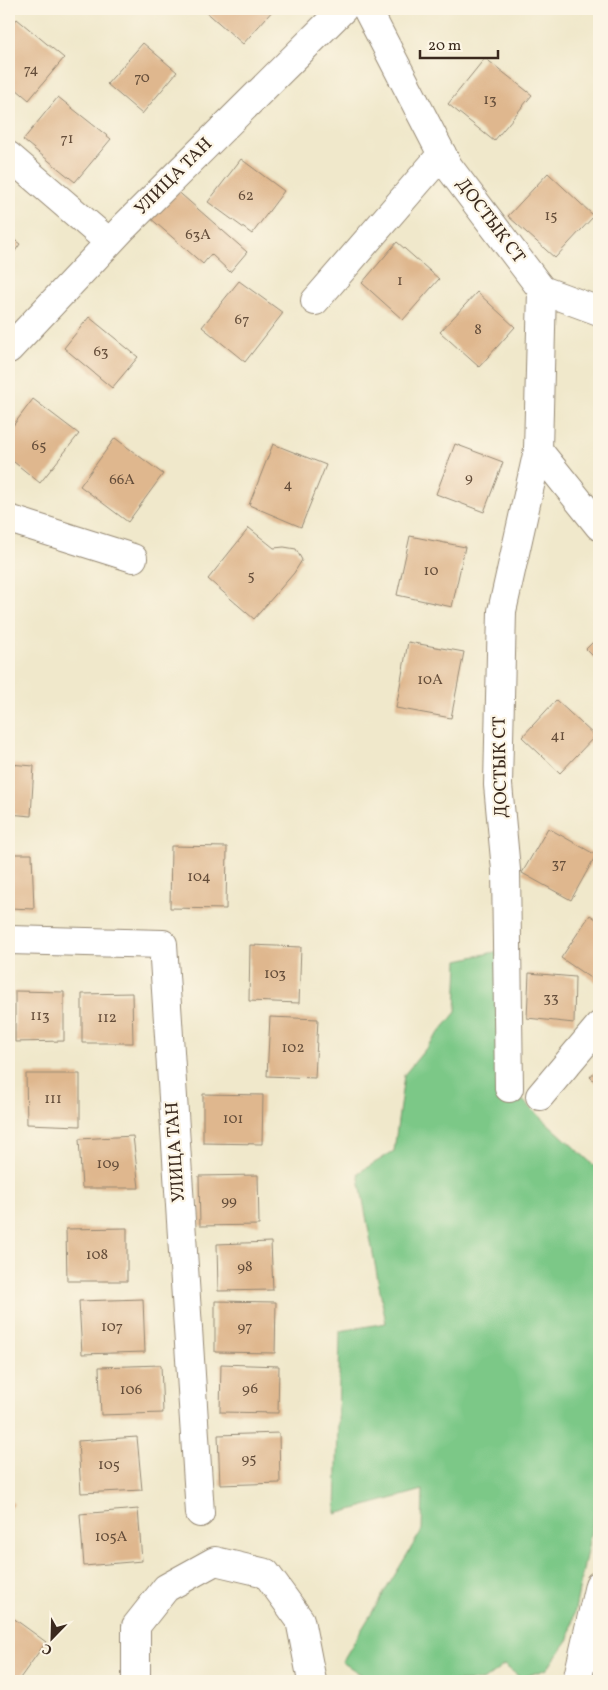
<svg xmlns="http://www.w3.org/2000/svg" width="608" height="1690" font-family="Vollkorn,serif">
<rect width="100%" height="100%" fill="#fcf5e5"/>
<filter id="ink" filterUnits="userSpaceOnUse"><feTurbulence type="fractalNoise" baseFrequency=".02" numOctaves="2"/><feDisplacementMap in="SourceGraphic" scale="10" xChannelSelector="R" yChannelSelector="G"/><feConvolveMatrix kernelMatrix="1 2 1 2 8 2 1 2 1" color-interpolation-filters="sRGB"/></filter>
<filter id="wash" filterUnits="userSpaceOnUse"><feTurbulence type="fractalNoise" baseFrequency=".0096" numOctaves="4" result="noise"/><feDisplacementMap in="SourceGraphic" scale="20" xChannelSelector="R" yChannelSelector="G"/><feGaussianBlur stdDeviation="1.12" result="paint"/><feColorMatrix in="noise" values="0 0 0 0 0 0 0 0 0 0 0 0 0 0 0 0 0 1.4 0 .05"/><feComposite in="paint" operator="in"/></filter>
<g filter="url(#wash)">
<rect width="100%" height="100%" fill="#f0e8cb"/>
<polygon fill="#7cc887" stroke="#5c7952" points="504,950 509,1088 599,1170 599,1492 569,1639 547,1669 521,1678 504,1665 483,1681 371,1681 342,1662 422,1530 423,1490 336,1514 340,1331 386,1323 358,1173 394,1151 404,1075 456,1012 458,960"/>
<g id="blocks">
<g fill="#dfb78e">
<polygon points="203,9 274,9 243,44"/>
<polygon points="17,19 64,58 29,100 9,83 9,29"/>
<polygon points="143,43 177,72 142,114 107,84"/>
<polygon points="485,58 532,95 494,141 448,104"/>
<polygon points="58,97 111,139 75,182 23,140"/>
<polygon points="241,159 284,191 252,234 208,202"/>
<polygon points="548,173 594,216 555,258 508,216"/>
<polygon points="174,188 247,252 230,272 211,254 203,264 149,217"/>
<polygon points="9,236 20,244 9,260"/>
<polygon points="397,242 439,279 403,320 362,283"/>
<polygon points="239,281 283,313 245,362 202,327"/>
<polygon points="477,292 515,327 479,367 440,332"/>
<polygon points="89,317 138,357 112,388 64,348"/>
<polygon points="33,399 79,434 40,483 9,458 9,431"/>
<polygon points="115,438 163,474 128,522 80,486"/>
<polygon points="273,444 326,465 301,527 249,505"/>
<polygon points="455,444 503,462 484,512 436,494"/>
<polygon points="249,528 274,548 284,547 296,549 302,560 294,573 254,619 208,579"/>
<polygon points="410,536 465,547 452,607 397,595"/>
<polygon points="599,636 599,662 586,649"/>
<polygon points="408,642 464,652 451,718 396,708"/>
<polygon points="556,700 595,736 560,773 522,737"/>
<polygon points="9,764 34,766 31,816 9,814"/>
<polygon points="548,828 596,855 571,900 522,873"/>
<polygon points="171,846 227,847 226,909 170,908"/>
<polygon points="9,854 32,854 34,909 9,908"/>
<polygon points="590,915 599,921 599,984 561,958"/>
<polygon points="250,945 301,947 299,1003 249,1001"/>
<polygon points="529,973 575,977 574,1023 527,1018"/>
<polygon points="15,991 64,992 64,1041 15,1042"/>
<polygon points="132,993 133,1043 82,1043 82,994"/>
<polygon points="270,1017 318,1019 315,1078 267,1076"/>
<polygon points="599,1066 599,1085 590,1077"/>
<polygon points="26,1074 80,1074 80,1126 27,1124"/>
<polygon points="203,1094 263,1095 262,1144 203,1143"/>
<polygon points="133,1136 139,1188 82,1188 79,1139"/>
<polygon points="258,1175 259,1225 200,1226 199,1176"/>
<polygon points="127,1228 127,1281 67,1281 66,1229"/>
<polygon points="271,1242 273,1290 218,1291 217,1244"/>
<polygon points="143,1299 145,1352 82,1354 79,1301"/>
<polygon points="215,1301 276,1302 275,1353 215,1352"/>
<polygon points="221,1364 279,1366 278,1413 220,1412"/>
<polygon points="161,1365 163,1413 101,1415 99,1367"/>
<polygon points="279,1433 280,1483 220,1485 218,1435"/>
<polygon points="137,1437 142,1490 81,1493 78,1441"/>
<polygon points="9,1500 14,1504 9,1511"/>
<polygon points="138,1509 142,1561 84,1566 80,1514"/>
<polygon points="9,1615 46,1642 18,1681 9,1680"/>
</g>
</g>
</g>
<g filter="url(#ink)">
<use href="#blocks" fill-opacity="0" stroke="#968974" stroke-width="1"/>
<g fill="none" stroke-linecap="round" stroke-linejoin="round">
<defs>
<g id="minor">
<polyline points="367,9 448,166 542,290 538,450 502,611 498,785 506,870 509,1088"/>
<polyline points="9,156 109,242"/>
<polyline points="542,290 599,311"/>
<polyline points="315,301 442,154"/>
<polyline points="9,349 124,227 343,9"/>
<polyline points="538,450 599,526"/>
<polyline points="9,519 133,558"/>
<polyline points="9,940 163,944 200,1513"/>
<polyline points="540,1096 599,1026"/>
<polyline points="136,1681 136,1626 166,1588 215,1561 266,1573 300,1620 312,1681"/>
<polyline points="577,1681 599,1585"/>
</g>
</defs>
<use href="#minor" stroke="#968974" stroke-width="30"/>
<use href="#minor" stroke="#fff" stroke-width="28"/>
</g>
</g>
<g text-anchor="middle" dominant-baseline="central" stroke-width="4.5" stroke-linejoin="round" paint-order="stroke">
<g font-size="15" fill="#644d3a">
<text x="31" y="70">74</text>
<text x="142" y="78">70</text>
<text x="490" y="100">13</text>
<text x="67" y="139">71</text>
<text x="246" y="196">62</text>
<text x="551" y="216">15</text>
<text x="198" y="235">63А</text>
<text x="400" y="281">1</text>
<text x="242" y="320">67</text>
<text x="478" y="330">8</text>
<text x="101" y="352">63</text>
<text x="39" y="446">65</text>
<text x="469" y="478">9</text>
<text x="122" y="480">66А</text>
<text x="288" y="485">4</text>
<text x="431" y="571">10</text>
<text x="251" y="576">5</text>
<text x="430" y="680">10А</text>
<text x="558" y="736">41</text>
<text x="559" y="864">37</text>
<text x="199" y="877">104</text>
<text x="275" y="974">103</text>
<text x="551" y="998">33</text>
<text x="40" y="1016">113</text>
<text x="107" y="1018">112</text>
<text x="293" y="1048">102</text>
<text x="53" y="1099">111</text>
<text x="233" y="1119">101</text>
<text x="108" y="1164">109</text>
<text x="229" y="1201">99</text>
<text x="97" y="1255">108</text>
<text x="245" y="1267">98</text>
<text x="112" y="1327">107</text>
<text x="245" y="1327">97</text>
<text x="250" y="1389">96</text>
<text x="131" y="1390">106</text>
<text x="249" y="1459">95</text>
<text x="109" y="1465">105</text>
<text x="111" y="1537">105А</text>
</g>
<g font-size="18" fill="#3b2a1e" stroke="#fcf5e5">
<text transform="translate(174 177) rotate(-45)">УЛИЦА ТАН</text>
<text transform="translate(490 221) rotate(53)">ДОСТЫК СТ</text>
<text transform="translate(501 767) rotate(-91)">ДОСТЫК СТ</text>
<text transform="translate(176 1152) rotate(-94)">УЛИЦА ТАН</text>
</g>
</g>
<rect width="608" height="1690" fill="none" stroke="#fcf5e5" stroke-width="30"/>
<g transform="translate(52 1638) rotate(203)" stroke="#fcf5e5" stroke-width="4" paint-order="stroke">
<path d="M0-4L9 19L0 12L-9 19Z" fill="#3b2a1e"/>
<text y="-8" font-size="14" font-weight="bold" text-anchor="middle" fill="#3b2a1e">С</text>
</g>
<path d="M420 50v8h78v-8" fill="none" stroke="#3b2a1e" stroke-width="2.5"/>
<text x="428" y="50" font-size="15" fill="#3b2a1e" stroke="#fcf5e5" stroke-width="4" paint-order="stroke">20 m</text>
</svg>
